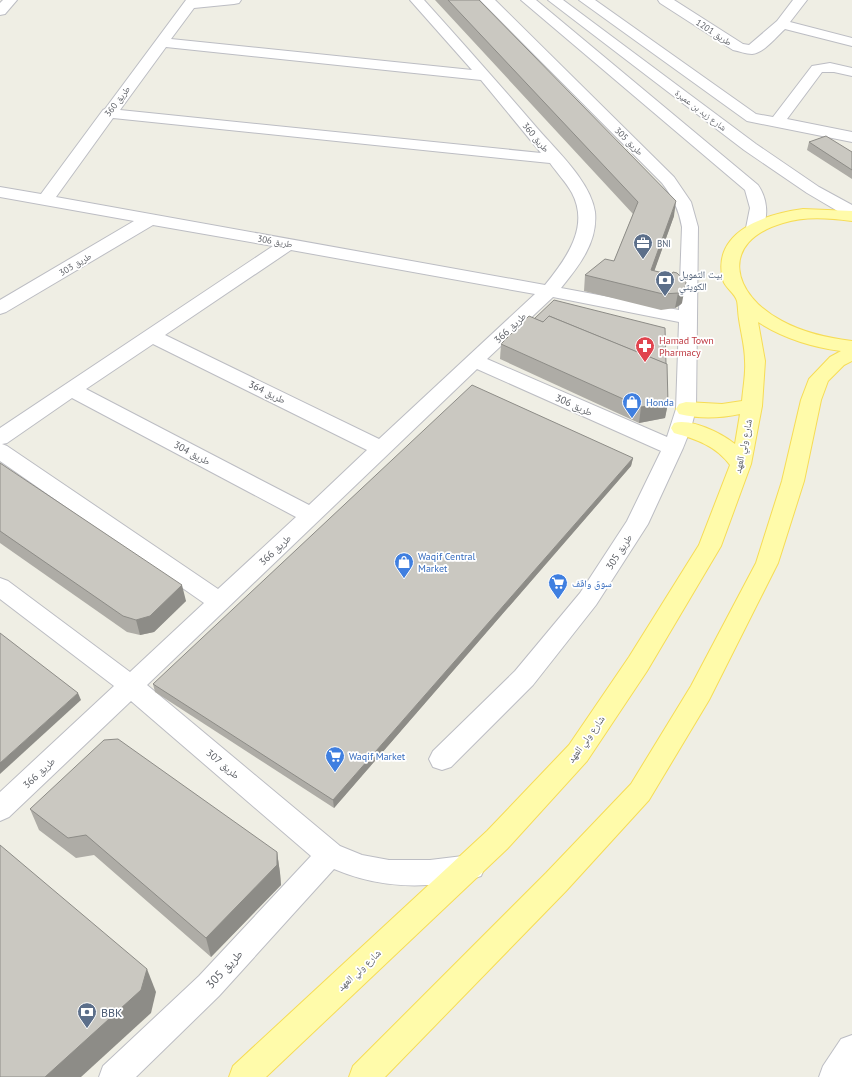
<svg xmlns="http://www.w3.org/2000/svg" width="852" height="1077" font-family="'PT Sans','Noto Naskh Arabic',sans-serif">
<rect width="100%" height="100%" fill="#efeee4"/>
<g fill="none" stroke-linecap="round" stroke-linejoin="round">
<defs>
<g id="minor">
<polygon points="3,0 17,0 5,14 0,15 0,3"/>
<path d="M 186,0 L 241,0 L 239,3 L 234,4 L 194,8 L 171,39 L 472,70 L 410,0 L 424,0 C 462,42 500,85 537,128 C 556,150 591,182 595,212 C 598,242 579,266 561,288 L 679,310 L 682,227 C 679,210 673,197 662,183 L 480,0 L 495,0 L 674,177 L 691,202 L 698,227 L 696,409 L 691,428 L 683,448 L 648,524 L 596,605 L 533,685 L 451,767 L 442,770 L 433,767 L 429,759 L 433,751 L 515,671 L 580,593 L 627,521 L 661,451 L 477,369 L 147,685 L 340,846 L 362,855 L 389,860 L 430,860 L 471,855 L 481,858 L 485,867 L 481,876 C 468,881 455,882 441,884 C 403,888 370,884 334,869 L 219,996 L 136,1077 L 99,1077 L 103,1066 L 199,976 L 311,856 L 131,701 L 9,817 L 0,821 L 0,792 L 114,686 L 0,599 L 0,578 L 8,581 L 130,672 L 204,603 L 0,461 L 0,428 L 273,246 L 153,225 L 6,312 L 0,314 L 0,300 L 134,221 L 0,197 L 0,187 L 41,194 L 103,110 L 105,109 ZM 166,47 L 481,80 L 541,153 L 120,110 ZM 113,118 L 550,163 C 557,173 566,182 572,193 C 590,227 566,259 545,285 L 56,197 ZM 291,250 L 535,294 L 379,439 L 165,335 ZM 553,297 L 679,322 L 676,409 L 667,437 L 487,359 ZM 153,344 L 367,450 L 309,505 L 86,389 ZM 72,398 L 296,517 L 218,589 L 7,446 L 2,444 L 7,443 Z"/>
<path d="M 521,0 L 536,0 L 758,185 C 767,198 770,218 760,232 L 754,233 L 748,232 L 746,228 L 750,208 L 745,190 Z"/>
<polygon points="548,0 563,0 756,144 819,187 852,205 852,217 846,216 807,193 744,150"/>
<polygon points="579,0 595,0 756,114 773,117 812,66 830,63 852,68 852,76 834,72 822,72 787,119 852,132 852,142 747,121"/>
<path d="M 658,0 L 674,0 L 743,44 L 749,45 L 777,21 L 793,0 L 807,0 L 790,22 L 852,38 L 852,46 L 785,29 C 776,37 764,53 752,54 C 746,54 739,51 733,50 L 660,3 Z"/>
<polygon points="852,1035 852,1077 819,1077 823,1066 841,1039"/>
</g>
<path id="major" d="M 803,209 L 852,211 L 852,221 C 829,218 805,216 783,223 C 718,242 732,295 782,321 C 804,333 828,338 852,341 L 852,361 L 844,365 L 828,381 L 821,400 L 804,481 L 778,563 L 709,700 L 649,800 L 566,891 L 385,1077 L 349,1077 L 353,1066 L 546,873 L 631,784 L 691,686 L 756,563 L 782,481 L 801,400 L 809,379 L 830,357 L 841,351 C 811,347 783,338 758,322 L 765,361 L 762,406 L 751,464 L 721,546 L 647,671 L 587,761 L 507,849 L 266,1077 L 229,1077 L 233,1066 L 487,831 L 569,745 L 629,657 L 699,545 L 730,465 C 716,446 696,439 674,433 L 671,428 L 674,423 C 691,418 721,433 735,444 L 740,414 C 721,418 699,419 679,414 L 676,409 L 679,404 L 686,402 L 722,404 L 742,401 C 743,388 746,374 745,361 C 745,347 741,333 739,319 C 738,313 738,305 737,301 C 735,293 725,288 723,280 C 711,231 766,214 803,209 Z"/>
</defs>
<use href="#minor" stroke="#bcbdc3" stroke-width="2"/>
<use href="#major" stroke="#f6dc56" stroke-width="2"/>
<use href="#minor" fill="#fff" fill-rule="evenodd"/>
<use href="#major" fill="#fffbaa" fill-rule="evenodd"/>
</g>
<g fill="#aeaca6">
<polygon points="435,0 479,0 674,216 654,271 671,275 682,303 680,305 675,308 661,310 584,291 585,275 614,261 633,214"/>
<polygon points="809,142 852,152 852,179 807,150"/>
<polygon points="534,319 666,364 668,403 665,418 639,423 500,359 501,344"/>
<polygon points="633,458 631,466 334,808 155,692 153,684"/>
<polygon points="0,463 186,601 154,632 140,635 127,632 0,543"/>
<polygon points="30,809 277,852 280,873 281,885 211,957 94,855 76,858 39,830"/>
</g>
<g fill="#8d8c87">
<polygon points="676,201 674,216 649,286 651,270"/>
<polygon points="685,287 682,303 680,305 675,308 678,293"/>
<polygon points="668,403 665,418 639,423 641,407"/>
<polygon points="633,458 631,466 334,808 333,800"/>
<polygon points="182,585 186,601 154,632 140,635 136,620"/>
<polygon points="78,693 81,700 0,774 0,763"/>
<polygon points="277,852 280,873 281,885 211,957 206,938"/>
<polygon points="147,969 156,992 151,1013 81,1077 45,1077"/>
</g>
<g fill="#cac8c1" stroke="#8d8c87">
<polygon points="448,0 479,0 676,201 651,270 671,275 673,272 677,273 686,282 685,287 683,290 678,293 663,294 585,275 605,259 614,261 638,202"/>
<polygon points="826,136 852,152 852,170 809,142"/>
<polygon points="554,300 665,328 666,364 549,316 543,322 534,319"/>
<polygon points="529,316 543,322 549,316 667,364 668,403 641,407 501,344"/>
<polygon points="472,385 633,458 333,800 153,684"/>
<polygon points="0,463 182,585 150,616 136,620 123,616 0,531"/>
<polygon points="0,633 78,693 0,763"/>
<polygon points="118,739 277,852 277,865 206,938 86,835 68,838 30,809 104,740"/>
<polygon points="0,845 147,969 141,990 45,1077 0,1077"/>
</g>
<defs>
<symbol id="office-pin" viewBox="-11 -11 22 30"><path d="M0 17L-7.5 6A9.5 9.5 0 1 1 7.5 6Z" fill="#5c6f8a" stroke="#fff"/><path d="M-6-3h4V-5.5h4V-3h4V5H-6ZM-1-4.5V-3h2v-1.5ZM-6 0V1H6V0Z" fill="#fff"/></symbol>
<symbol id="bank-pin" viewBox="-11 -11 22 30"><path d="M0 17L-7.5 6A9.5 9.5 0 1 1 7.5 6Z" fill="#5c6f8a" stroke="#fff"/><path d="M-6-4H6V4H-6ZM0-2.3a2.3 2.3 0 1 0 0 4.6a2.3 2.3 0 1 0 0-4.6Z" fill="#fff"/></symbol>
<symbol id="pharmacy-pin" viewBox="-11 -11 22 30"><path d="M0 17L-7.5 6A9.5 9.5 0 1 1 7.5 6Z" fill="#e0444e" stroke="#fff"/><path d="M-2-6h4v4h4v4h-4v4h-4v-4h-4v-4h4Z" fill="#fff"/></symbol>
<symbol id="shop-pin" viewBox="-11 -11 22 30"><path d="M0 17L-7.5 6A9.5 9.5 0 1 1 7.5 6Z" fill="#3f7fe0" stroke="#fff"/><path d="M-5-2.5h2.3a2.7 3.5 0 0 1 5.4 0H5L5.5 6h-11ZM-1.5-2.5h3a1.5 2.3 0 0 0-3 0Z" fill="#fff"/></symbol>
<symbol id="supermarket-pin" viewBox="-11 -11 22 30"><path d="M0 17L-7.5 6A9.5 9.5 0 1 1 7.5 6Z" fill="#3f7fe0" stroke="#fff"/><path d="M-6-5.5h2.5l.6 2H6L4.5 2H-2.5L-4.4-4H-6ZM-1.5 3.2a1.3 1.3 0 1 0 .1 0ZM3 3.2a1.3 1.3 0 1 0 .1 0Z" fill="#fff"/></symbol>
</defs>
<g fill-rule="evenodd">
<use href="#office-pin" x="632" y="232" width="22" height="30"/>
<use href="#bank-pin" x="654" y="269" width="22" height="30"/>
<use href="#pharmacy-pin" x="634" y="335" width="22" height="30"/>
<use href="#shop-pin" x="621" y="391" width="22" height="30"/>
<use href="#shop-pin" x="393" y="551" width="22" height="30"/>
<use href="#supermarket-pin" x="547" y="572" width="22" height="30"/>
<use href="#supermarket-pin" x="324" y="745" width="22" height="30"/>
<use href="#bank-pin" x="76" y="1001" width="22" height="30"/>
</g>
<g text-anchor="middle" dominant-baseline="central" stroke-width="3.5" stroke-linejoin="round" paint-order="stroke">
<g font-size="9" fill="#5c5f65" stroke="#fff">
<text transform="translate(714 32) rotate(33)">طريق 1201</text>
<text transform="translate(117 101) rotate(-53)">طريق 360</text>
<text transform="translate(701 110) rotate(37)">شارع زيد بن عميرة</text>
<text transform="translate(536 137) rotate(50)">طريق 360</text>
<text transform="translate(629 141) rotate(45)">طريق 305</text>
<text transform="translate(275 241) rotate(10)">طريق 306</text>
<text transform="translate(75 264) rotate(-31)">طريق 303</text>
</g>
<g font-size="9" fill="#4e5e75" stroke="#fff" text-anchor="start">
<text x="657" y="243">BNI</text>
</g>
<g font-size="10" fill="#4e5e75" stroke="#fff" text-anchor="start">
<text x="679" y="274">بيت التمويل<tspan x="679" dy="12">الكويتي</tspan></text>
</g>
<g font-size="10" fill="#5c5f65" stroke="#fff">
<text transform="translate(510 328) rotate(-43)">طريق 366</text>
<text transform="translate(267 392) rotate(26)">طريق 364</text>
<text transform="translate(574 405) rotate(24)">طريق 306</text>
<text transform="translate(743 446) rotate(-78)">شارع ولي العهد</text>
<text transform="translate(192 453) rotate(28)">طريق 304</text>
<text transform="translate(275 550) rotate(-43)">طريق 366</text>
<text transform="translate(619 552) rotate(-57)">طريق 305</text>
<text transform="translate(586 739) rotate(-54)">شارع ولي العهد</text>
<text transform="translate(223 764) rotate(40)">طريق 307</text>
<text transform="translate(39 773) rotate(-43)">طريق 366</text>
<text transform="translate(359 970) rotate(-43)">شارع ولي العهد</text>
</g>
<g font-size="10" fill="#be3a42" stroke="#fff" text-anchor="start">
<text x="659" y="340">Hamad Town<tspan x="659" dy="12">Pharmacy</tspan></text>
</g>
<g font-size="10" fill="#366cbe" stroke="#fff" text-anchor="start">
<text x="646" y="402">Honda</text>
<text x="418" y="556">Waqif Central<tspan x="418" dy="12">Market</tspan></text>
<text x="572" y="583">سوق واقف</text>
<text x="349" y="756">Waqif Market</text>
</g>
<g font-size="12" fill="#5c5f65" stroke="#fff">
<text transform="translate(224 969) rotate(-47)">طريق 305</text>
</g>
<g font-size="12" fill="#4e5e75" stroke="#fff" text-anchor="start">
<text x="101" y="1012">BBK</text>
</g>
</g>
</svg>
